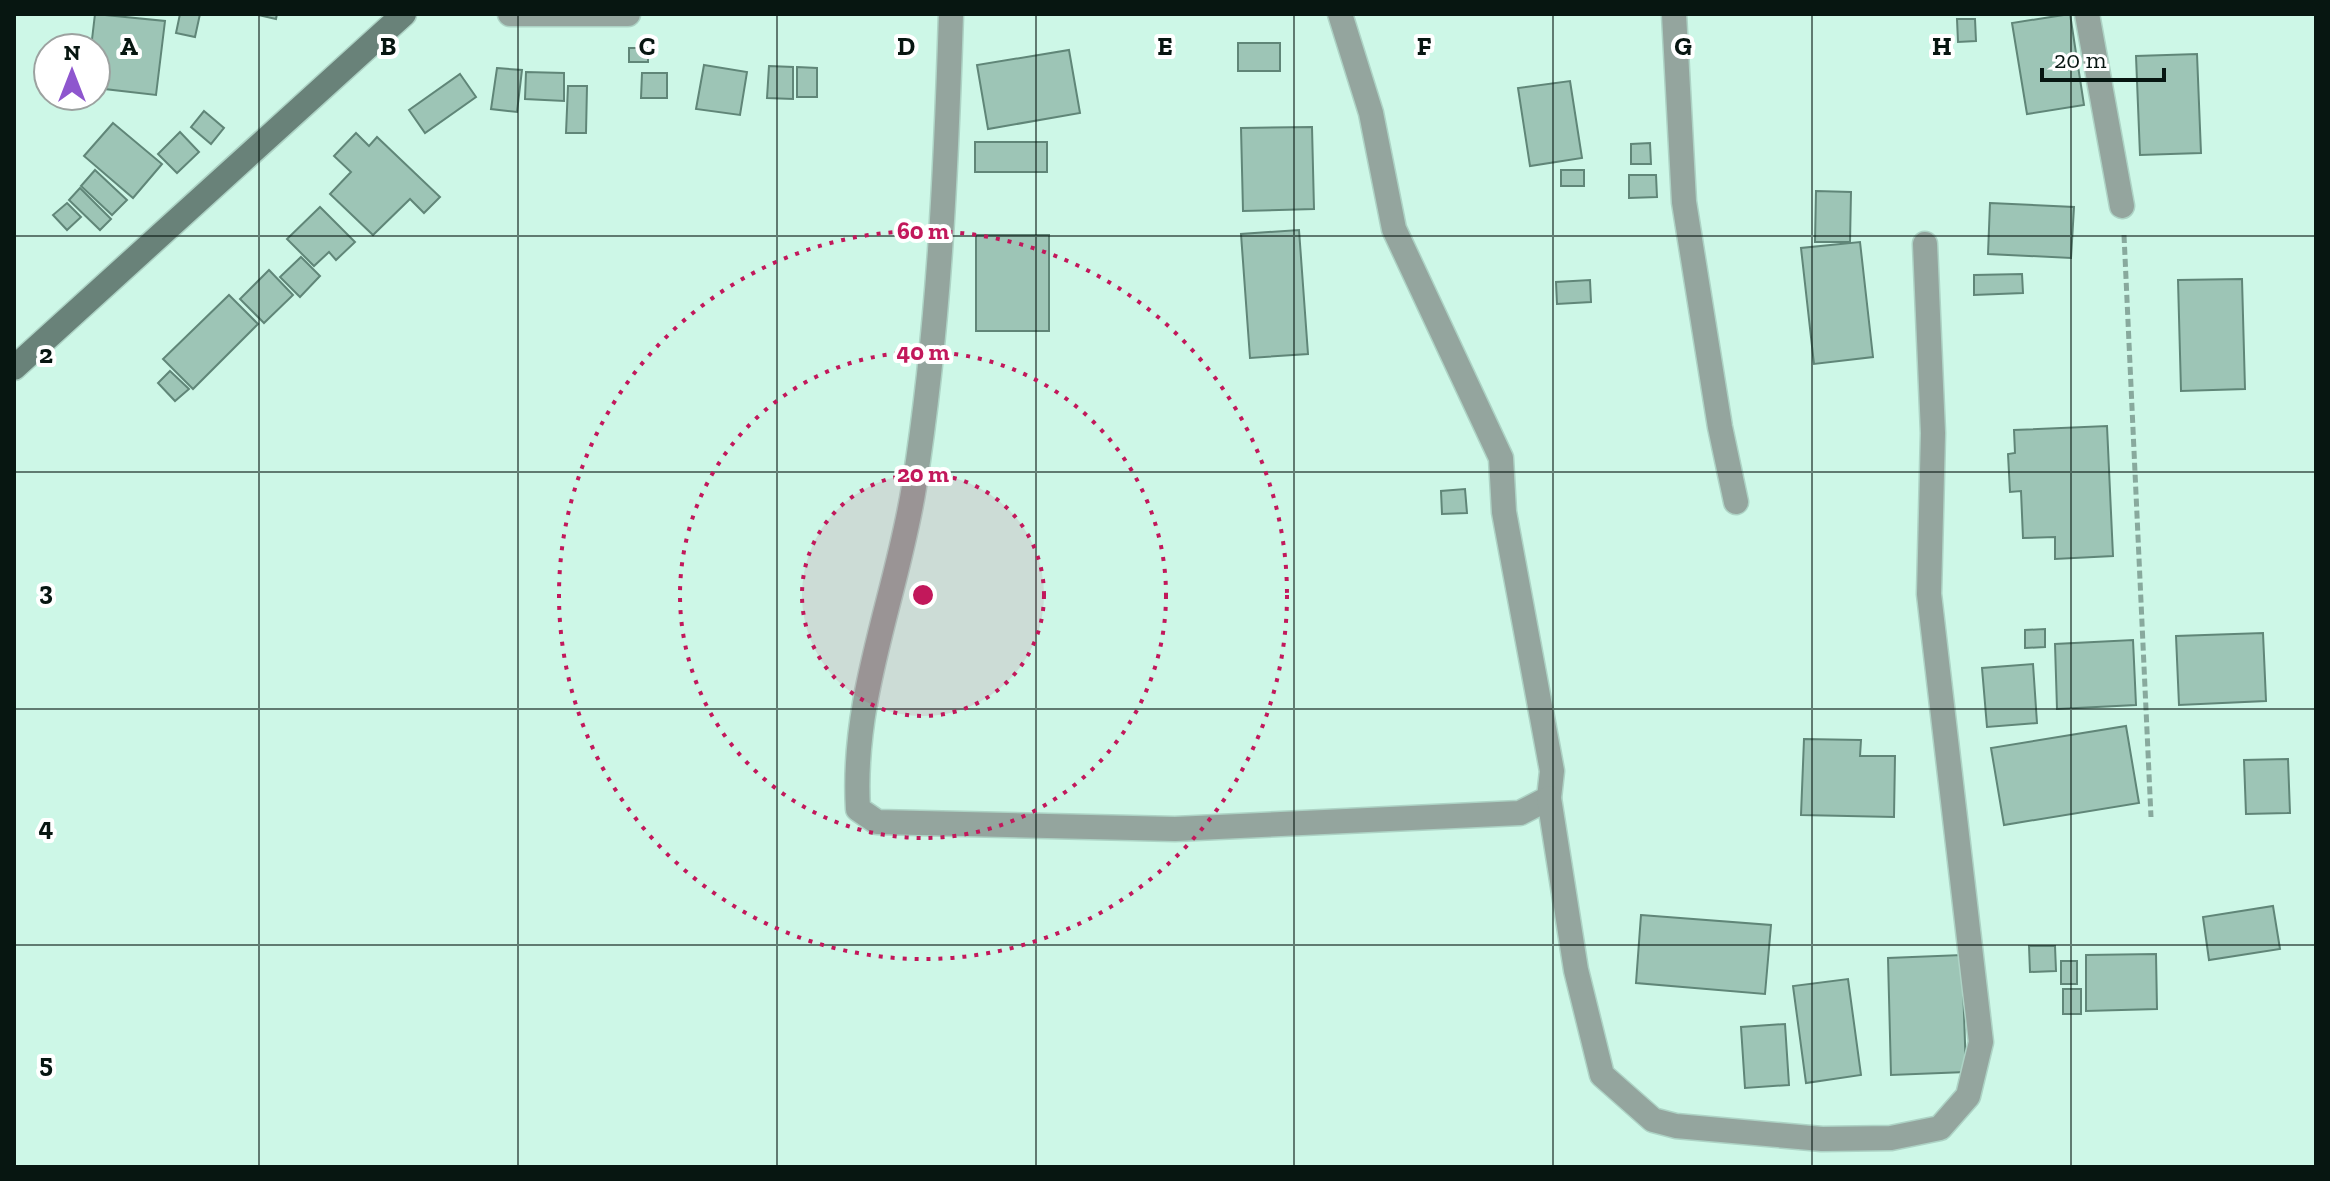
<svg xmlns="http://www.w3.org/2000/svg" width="2330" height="1181" font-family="'Zilla Slab',serif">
<rect width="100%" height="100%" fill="#cdf7e7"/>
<g fill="#9dc5b6" stroke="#608678" stroke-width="2">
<polygon points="95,14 165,21 156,95 96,88 96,48 91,48"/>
<polygon points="180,14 200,14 195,37 176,33"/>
<polygon points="254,14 277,14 276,19"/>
<polygon points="2070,14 2084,105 2027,114 2012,23"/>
<polygon points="1957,19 1975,19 1976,41 1958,42"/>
<rect x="1238" y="43" width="42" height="28"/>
<rect x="629" y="48" width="19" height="14"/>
<polygon points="1069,50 1080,113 988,129 977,65"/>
<polygon points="2197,54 2201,153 2140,155 2136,56"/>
<polygon points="704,65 747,72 740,115 696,109"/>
<polygon points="769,66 793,67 793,99 767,98"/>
<polygon points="797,67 817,68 817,97 797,97"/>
<polygon points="497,68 522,70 517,112 491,109"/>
<polygon points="526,72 564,73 564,101 525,99"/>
<polygon points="642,73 667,73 667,98 641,98"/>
<polygon points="460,74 476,97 425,133 409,110"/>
<polygon points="1570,81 1582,158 1530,166 1518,88"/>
<polygon points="568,86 587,86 586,133 566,133"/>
<polygon points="204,111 224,128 211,144 191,127"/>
<polygon points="113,123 162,164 133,198 84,156"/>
<polygon points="1312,127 1314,209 1243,211 1241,128"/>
<polygon points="180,132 199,152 177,173 158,154"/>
<polygon points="356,133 369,146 377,137 440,197 424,213 410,199 373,235 330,194 351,172 334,156"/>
<rect x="975" y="142" width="72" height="30"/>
<polygon points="1650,143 1651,164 1631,164 1631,144"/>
<polygon points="95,170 127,200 112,215 81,186"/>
<rect x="1561" y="170" width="23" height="16"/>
<polygon points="1629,175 1656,175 1657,197 1629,198"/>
<polygon points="80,188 111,219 100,230 69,200"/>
<polygon points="1816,191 1851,192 1850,242 1815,242"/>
<polygon points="67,203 81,217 67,230 53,215"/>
<polygon points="1990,203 2074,207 2071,258 1988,254"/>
<polygon points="320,207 355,242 336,260 329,252 314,266 287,239"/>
<polygon points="1299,230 1308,354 1250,358 1241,234"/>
<rect x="976" y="235" width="73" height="96"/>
<polygon points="1860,242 1873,357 1814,364 1801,248"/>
<polygon points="301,257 320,276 300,297 280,277"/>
<polygon points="269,270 293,295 264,323 240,299"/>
<polygon points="2022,274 2023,293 1974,295 1974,275"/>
<polygon points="2242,279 2245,389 2181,391 2178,280"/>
<polygon points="1590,280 1591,302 1557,304 1556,282"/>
<polygon points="229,295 258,324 193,389 163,359"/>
<polygon points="170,371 189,389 175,401 158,383"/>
<polygon points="2107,426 2113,556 2055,559 2055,537 2023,538 2021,491 2010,492 2008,454 2015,453 2014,430"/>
<polygon points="1465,489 1467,513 1442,514 1441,491"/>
<polygon points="2045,629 2045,647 2025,648 2025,630"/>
<polygon points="2263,633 2266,701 2179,705 2176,636"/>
<polygon points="2133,640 2136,705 2057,709 2055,644"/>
<polygon points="2033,664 2037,723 1987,727 1982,668"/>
<polygon points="2126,726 2139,803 2004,825 1991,748"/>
<polygon points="1804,739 1861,740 1860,756 1895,756 1894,817 1801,815"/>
<polygon points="2288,759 2290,813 2246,814 2244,760"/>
<polygon points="2273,906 2280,949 2209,960 2203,917"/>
<polygon points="1641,915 1771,925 1765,994 1636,983"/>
<polygon points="2029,946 2055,946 2056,971 2030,972"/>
<polygon points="2156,954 2157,1009 2086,1011 2086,955"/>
<polygon points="1962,955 1966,1072 1891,1075 1888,958"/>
<rect x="2061" y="961" width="16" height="23"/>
<polygon points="1848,979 1861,1075 1806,1083 1793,986"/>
<rect x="2063" y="989" width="18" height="25"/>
<polygon points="1785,1024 1789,1085 1745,1088 1741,1027"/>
</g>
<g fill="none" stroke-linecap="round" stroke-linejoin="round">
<defs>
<g id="minor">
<polyline points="510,14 628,14"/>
<path d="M 951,14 C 946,172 939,330 914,487 C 897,595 851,697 858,809 L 877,822 L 1175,829 L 1520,813 L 1549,798 L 1552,771 L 1504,512 L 1501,458 L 1394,229 L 1371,113 L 1340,14"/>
<polyline points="1674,14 1684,202 1720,427 1736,502"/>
<polyline points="2087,14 2122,206"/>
<polyline points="1549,798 1576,970 1602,1075 1653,1120 1676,1126 1822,1139 1891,1138 1940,1128 1968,1096 1981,1042 1929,594 1933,433 1925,244"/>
</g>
<polyline id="secondary" points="14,368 404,14"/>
</defs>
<use href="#minor" stroke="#add3c5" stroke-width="27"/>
<use href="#secondary" stroke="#add3c5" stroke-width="27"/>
<polyline stroke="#88a99d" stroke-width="5" stroke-dasharray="8 4" stroke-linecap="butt" points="2124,235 2151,817"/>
<use href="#minor" stroke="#94a59e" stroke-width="24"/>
<use href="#secondary" stroke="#698279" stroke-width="24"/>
</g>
<path fill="none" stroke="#071611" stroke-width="2" stroke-opacity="0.55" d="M 259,14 L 259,1167M 518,14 L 518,1167M 777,14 L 777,1167M 1036,14 L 1036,1167M 1294,14 L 1294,1167M 1553,14 L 1553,1167M 1812,14 L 1812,1167M 2071,14 L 2071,1167M 14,236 L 2316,236M 14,472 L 2316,472M 14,709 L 2316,709M 14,945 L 2316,945"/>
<circle cx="923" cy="595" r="121" fill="#c2185b" fill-opacity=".12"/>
<g fill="none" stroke="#c2185b" stroke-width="4" stroke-dasharray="4 8">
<circle cx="923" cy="595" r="121"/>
<circle cx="923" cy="595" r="243"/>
<circle cx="923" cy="595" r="364"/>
</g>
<g font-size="26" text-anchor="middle" font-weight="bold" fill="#071611" stroke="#fff" stroke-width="8" stroke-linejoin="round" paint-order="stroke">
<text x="129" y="55">A</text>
<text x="388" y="55">B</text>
<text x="647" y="55">C</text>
<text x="906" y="55">D</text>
<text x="1165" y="55">E</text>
<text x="1424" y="55">F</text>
<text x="1683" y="55">G</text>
<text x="1942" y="55">H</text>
<text x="46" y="363">2</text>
<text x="46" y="600">3</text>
<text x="46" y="836">4</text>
<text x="46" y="1072">5</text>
</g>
<circle cx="923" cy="595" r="12" fill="#c2185b" stroke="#fff" stroke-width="4"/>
<g font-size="24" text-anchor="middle" font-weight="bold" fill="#c2185b" stroke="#fff" stroke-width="8" stroke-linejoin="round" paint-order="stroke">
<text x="923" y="239">60 m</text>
<text x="923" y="360">40 m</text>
<text x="923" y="482">20 m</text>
</g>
<rect width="2330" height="1181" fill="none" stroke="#071611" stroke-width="32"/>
<g transform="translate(72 72)"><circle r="38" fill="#ffffff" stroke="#9ca2a0" stroke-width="2"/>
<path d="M0-6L14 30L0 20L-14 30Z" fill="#8e56ce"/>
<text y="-12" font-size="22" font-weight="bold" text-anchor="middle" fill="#071611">N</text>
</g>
<path d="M2042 68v12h122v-12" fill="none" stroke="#071611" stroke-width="4"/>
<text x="2054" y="68" font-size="24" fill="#071611" stroke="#ffffff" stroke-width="6" paint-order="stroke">20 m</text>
</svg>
